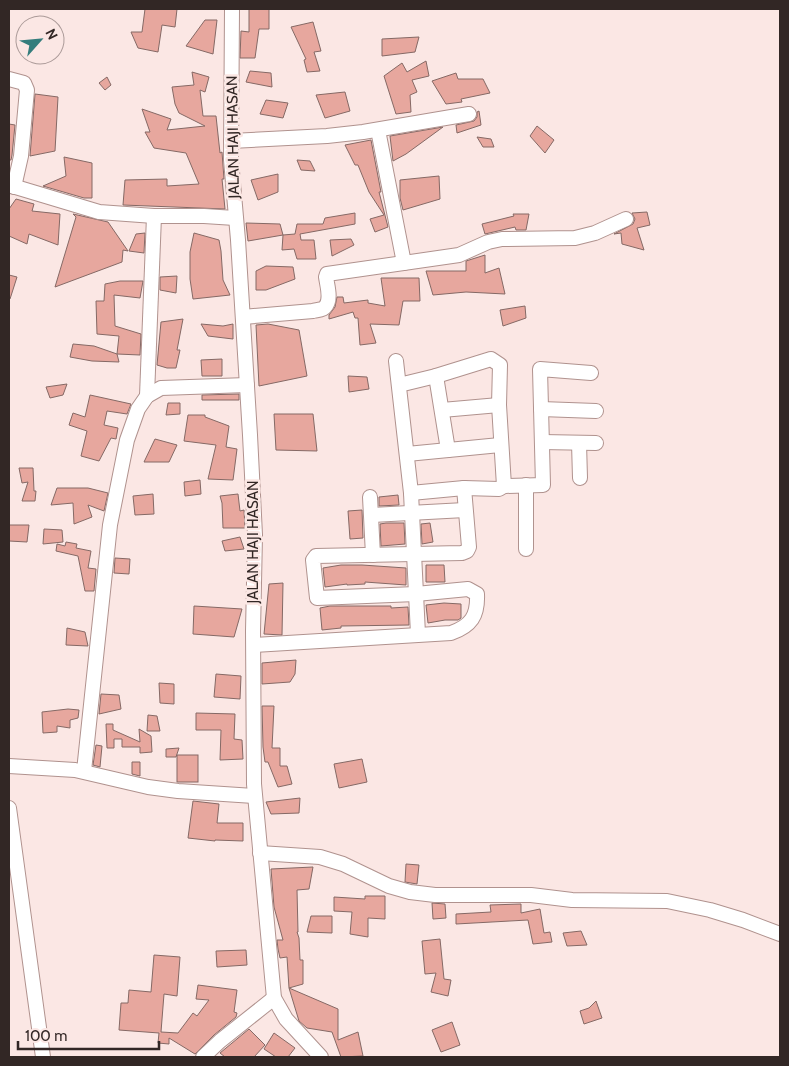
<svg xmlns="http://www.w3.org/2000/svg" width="789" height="1066" font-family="Cabin,sans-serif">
<rect width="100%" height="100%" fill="#fbe7e4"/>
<g fill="#e7a79e" stroke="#856965">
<polygon points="145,9 177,9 175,27 162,25 158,52 138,48 131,32 142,32"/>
<polygon points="249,9 269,9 269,29 259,29 255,58 240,58 241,31 249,32"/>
<polygon points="205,20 217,20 213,54 186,46"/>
<polygon points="313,22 321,51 314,52 320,71 307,72 304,60 306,59 291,27"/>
<polygon points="419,37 415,52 382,56 382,39"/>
<polygon points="426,61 429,76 412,80 417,92 410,95 411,112 396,114 384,76 402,63 407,72"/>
<polygon points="250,71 271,73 272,87 246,82"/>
<polygon points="192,72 209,77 205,92 200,90 203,116 216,116 220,153 222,152 224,179 222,179 225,209 123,205 125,180 167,179 167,186 199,184 186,153 154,148 145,132 150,132 142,109 171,119 167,130 205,126 179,113 175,104 172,87 194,85"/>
<polygon points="456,73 458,79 483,79 490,93 461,99 462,102 446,104 432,81"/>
<polygon points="107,77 111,85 105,90 99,83"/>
<polygon points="345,92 350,111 325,118 316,95"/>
<polygon points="35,94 58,97 55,151 30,156"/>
<polygon points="266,100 288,103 283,118 260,114"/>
<polygon points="479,111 481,125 457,133 456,125 474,121 477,117 477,112"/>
<polygon points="9,124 15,125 12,155 11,160 9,160"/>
<polygon points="537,126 554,140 545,153 530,136"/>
<polygon points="443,127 406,154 393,161 390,136"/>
<polygon points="477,137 491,139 494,147 483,147"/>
<polygon points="371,140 381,192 379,192 388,227 375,232 370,219 384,215 369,192 358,165 355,165 345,145"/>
<polygon points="64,157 92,163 92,198 84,198 43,186 66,176"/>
<polygon points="297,160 310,161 315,171 301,170"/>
<polygon points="278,174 278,192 258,200 251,180"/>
<polygon points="439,176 440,199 403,210 400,198 400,180"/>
<polygon points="16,199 34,204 32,211 60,214 58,245 29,234 27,244 9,236 9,209"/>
<polygon points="647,212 650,225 637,228 644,250 622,244 621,233 614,234 633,224 635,219 632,213"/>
<polygon points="355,213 355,224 300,234 301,240 314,240 316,259 297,259 294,249 282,250 283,235 295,234 297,224 323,224 325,218"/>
<polygon points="73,214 108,222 128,251 123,250 122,262 55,287 76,217"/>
<polygon points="513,214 529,214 526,230 516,230 515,227 485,234 482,224 514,216"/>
<polygon points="246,223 280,224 283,235 248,241"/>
<polygon points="145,233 144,253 129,251 136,234"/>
<polygon points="194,233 219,240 221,251 223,280 230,295 193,299 190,279 190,252"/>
<polygon points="351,239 354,245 332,256 330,240"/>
<polygon points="485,255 485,273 499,268 505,294 466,292 433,295 426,271 466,271 466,261"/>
<polygon points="266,266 293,267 295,279 266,290 256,290 256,271"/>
<polygon points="9,275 17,277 10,299 9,298"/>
<polygon points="177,276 176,293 160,290 160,277"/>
<polygon points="381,278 419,278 420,301 403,301 399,325 370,324 376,343 360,345 358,318 355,318 353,312 329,319 329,315 335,307 337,297 343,297 344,303 368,300 368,303 385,306"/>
<polygon points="120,281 143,281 140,298 114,295 115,326 141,334 140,355 117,354 119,336 97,334 96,301 104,301 105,284"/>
<polygon points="525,306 526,318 503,326 500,310"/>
<polygon points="183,319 177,350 180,350 176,368 167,368 157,365 161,322"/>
<polygon points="201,324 223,326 233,324 233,339 208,336"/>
<polygon points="268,324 299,330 307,376 259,386 256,325"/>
<polygon points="73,344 94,346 117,354 119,362 92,361 70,357"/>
<polygon points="222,359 222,376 202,376 201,360"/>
<polygon points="348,376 367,377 369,389 349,392"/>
<polygon points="67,384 63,395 50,398 46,387"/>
<polygon points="239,394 239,400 202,400 202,395"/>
<polygon points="90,395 131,404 127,414 107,411 104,425 118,428 116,439 111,438 99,461 81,456 87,431 69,425 73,413 85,417"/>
<polygon points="168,403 180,403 180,414 166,415"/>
<polygon points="274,414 313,414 317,451 276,450"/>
<polygon points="188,415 205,415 205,417 229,426 226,447 237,449 233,480 208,479 216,445 184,441"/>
<polygon points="155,439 177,445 169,462 144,462"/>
<polygon points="19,468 33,468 34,491 36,491 35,501 22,501 28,482 22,483"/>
<polygon points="200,480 201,494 185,496 184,482"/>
<polygon points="57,488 88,488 108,493 104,511 88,505 92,517 74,524 73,503 51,505"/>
<polygon points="153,494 154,514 135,515 133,496"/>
<polygon points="238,494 240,511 244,510 245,528 223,528 222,503 220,496"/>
<polygon points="398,495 399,505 379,506 379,497"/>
<polygon points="362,510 363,538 350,539 348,511"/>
<polygon points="386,523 404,523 405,544 381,546 380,524"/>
<polygon points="430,523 433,542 422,544 421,524"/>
<polygon points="9,525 29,525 27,542 9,541"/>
<polygon points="44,529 62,530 63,542 43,544"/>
<polygon points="240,537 244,549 225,551 222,541"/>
<polygon points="66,542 77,544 76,548 91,551 88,568 96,569 94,591 85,591 78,556 56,551 57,544 65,546"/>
<polygon points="115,558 130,559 129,574 114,573"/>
<polygon points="341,565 362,565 406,568 406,585 365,582 365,584 347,585 347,584 325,587 323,568"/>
<polygon points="426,565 444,565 445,582 426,582"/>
<polygon points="283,583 282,635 264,634 269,584"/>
<polygon points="444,603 461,604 461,618 458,620 445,620 428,623 426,605"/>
<polygon points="194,606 242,609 234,637 193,634"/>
<polygon points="330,606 391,606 391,608 408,607 409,625 341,626 341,628 322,630 320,608"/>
<polygon points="67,628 85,632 88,646 66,645"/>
<polygon points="296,660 295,674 290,682 262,684 262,663"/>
<polygon points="216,674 241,676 240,699 214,697"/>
<polygon points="159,683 174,684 174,704 160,703"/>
<polygon points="101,694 119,695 121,709 99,714"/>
<polygon points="262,706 274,706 272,748 280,748 280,766 287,766 292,784 278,787 268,762 265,762 263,747"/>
<polygon points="68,709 79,710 78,718 70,720 70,728 57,726 57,732 43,733 42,712"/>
<polygon points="196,713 235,714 234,739 242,740 243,759 220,760 221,730 196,730"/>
<polygon points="148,715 157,716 160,731 147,731"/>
<polygon points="106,724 113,724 113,730 140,742 139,729 151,736 152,752 140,753 140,747 122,747 122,739 114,739 114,748 107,748"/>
<polygon points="96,745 102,746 100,767 93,765"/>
<polygon points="179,748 176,757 166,757 166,749"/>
<rect x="177" y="755" width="21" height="27"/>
<polygon points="362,759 367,782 339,788 334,764"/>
<polygon points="132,762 140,762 140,776 132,774"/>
<polygon points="300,798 299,813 271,814 266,802"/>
<polygon points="193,801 219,804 217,823 243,823 243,841 215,840 215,841 188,838"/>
<polygon points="406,864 419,865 417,884 405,882"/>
<polygon points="313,867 309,889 297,890 298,932 297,932 299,938 300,960 303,960 303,984 289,988 287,957 280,958 278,949 277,940 283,940 274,907 271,869"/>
<polygon points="365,896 385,896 385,919 368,918 368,937 350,934 352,912 334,911 334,897 365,899"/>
<polygon points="432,903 445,904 446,918 433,919"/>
<polygon points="521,904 521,913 540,909 544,933 550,932 552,942 533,944 528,920 456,924 456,914 491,912 490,905"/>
<polygon points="311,916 332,916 332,933 307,932"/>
<polygon points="581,931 587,945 567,946 563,933"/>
<polygon points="440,939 444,979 451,980 448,996 431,992 436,973 425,974 422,941"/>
<polygon points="246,950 247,965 217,967 216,951"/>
<polygon points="154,955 180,957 177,996 164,994 161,1032 178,1033 193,1013 197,1016 209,1000 196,999 198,985 237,990 234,1012 237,1013 236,1017 214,1035 195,1054 169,1038 169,1044 158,1043 159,1033 119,1030 121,1003 128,1003 129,990 151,992"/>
<polygon points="289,988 338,1009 338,1040 358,1032 363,1056 341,1057 332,1032 307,1028 299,1021"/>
<polygon points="596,1001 602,1018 584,1024 580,1011 589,1008"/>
<polygon points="452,1022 460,1045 441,1052 432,1030"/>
<polygon points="249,1029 265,1045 254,1057 225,1057 220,1053"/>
<polygon points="274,1033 295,1048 288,1057 276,1057 264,1049"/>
</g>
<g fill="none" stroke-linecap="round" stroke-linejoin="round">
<defs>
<g id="minor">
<polyline points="232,9 231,160 238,240 250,435 255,535 253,631 254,784 274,998 286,1019 321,1057"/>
<polyline points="9,79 24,83 27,90 21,156 14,187"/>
<polyline points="378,130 404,263"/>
<polyline points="231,141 327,136 363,132 469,114"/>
<polyline points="9,185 99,212 154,216 204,216 235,218"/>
<path d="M 243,317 L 313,311 C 316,310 323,310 325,307 C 332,300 327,285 326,277 L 327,274 L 459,255 L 488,242 L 502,239 L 575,238 L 595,233 L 626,219"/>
<polyline points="396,361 411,493 464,488 499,489 504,486 499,405 500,365 491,359 436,376 399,385"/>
<polyline points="436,376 448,450"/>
<polyline points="147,396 154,216"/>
<polyline points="541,409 596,411"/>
<polyline points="442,410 499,405"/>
<polyline points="542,442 596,443"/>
<polyline points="579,443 580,478"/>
<polyline points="407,454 500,445"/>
<polyline points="526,485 526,549"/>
<polyline points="504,486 543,485 540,369 591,373"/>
<polyline points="411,493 418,634"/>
<polyline points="370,497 373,555"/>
<polyline points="372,515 465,510"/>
<path d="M 254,645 L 451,633 C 471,626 478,616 477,594 L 468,589 L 416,594 L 317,598 L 313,560 L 316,556 L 462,553 L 467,551 L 469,547 L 464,488"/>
<polyline points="9,766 75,770 148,787 178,791 254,796"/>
<polyline points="84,771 110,525 127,440 138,409 147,396 161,388 247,385"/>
<polyline points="9,808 43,1057"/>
<polyline points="260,853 320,857 343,864 389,886 410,892 435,895 531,895 572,900 667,901 710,910 743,920 780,934"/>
<polyline points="203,1057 220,1041 274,998"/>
</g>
</defs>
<use href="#minor" stroke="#b0928e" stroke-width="16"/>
<use href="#minor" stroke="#fff" stroke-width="14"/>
</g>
<g text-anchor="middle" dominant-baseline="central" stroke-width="5" stroke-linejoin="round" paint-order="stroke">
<g font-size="15" fill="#322725" stroke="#fbe7e4">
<text transform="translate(233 137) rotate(-91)">JALAN HAJI HASAN</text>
<text transform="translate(253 542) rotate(-90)">JALAN HAJI HASAN</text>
</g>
</g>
<rect width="789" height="1066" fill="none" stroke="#322725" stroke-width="20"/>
<g transform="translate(40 40) rotate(63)"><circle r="24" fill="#fbe7e4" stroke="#ab9a98"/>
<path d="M0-4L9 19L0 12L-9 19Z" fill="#347d7c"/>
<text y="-8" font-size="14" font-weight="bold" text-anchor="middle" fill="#322725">N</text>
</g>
<path d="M18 1041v8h141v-8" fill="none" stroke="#322725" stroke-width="2.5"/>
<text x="25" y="1041" font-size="15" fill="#322725" stroke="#fbe7e4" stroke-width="4" paint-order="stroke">100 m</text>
</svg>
